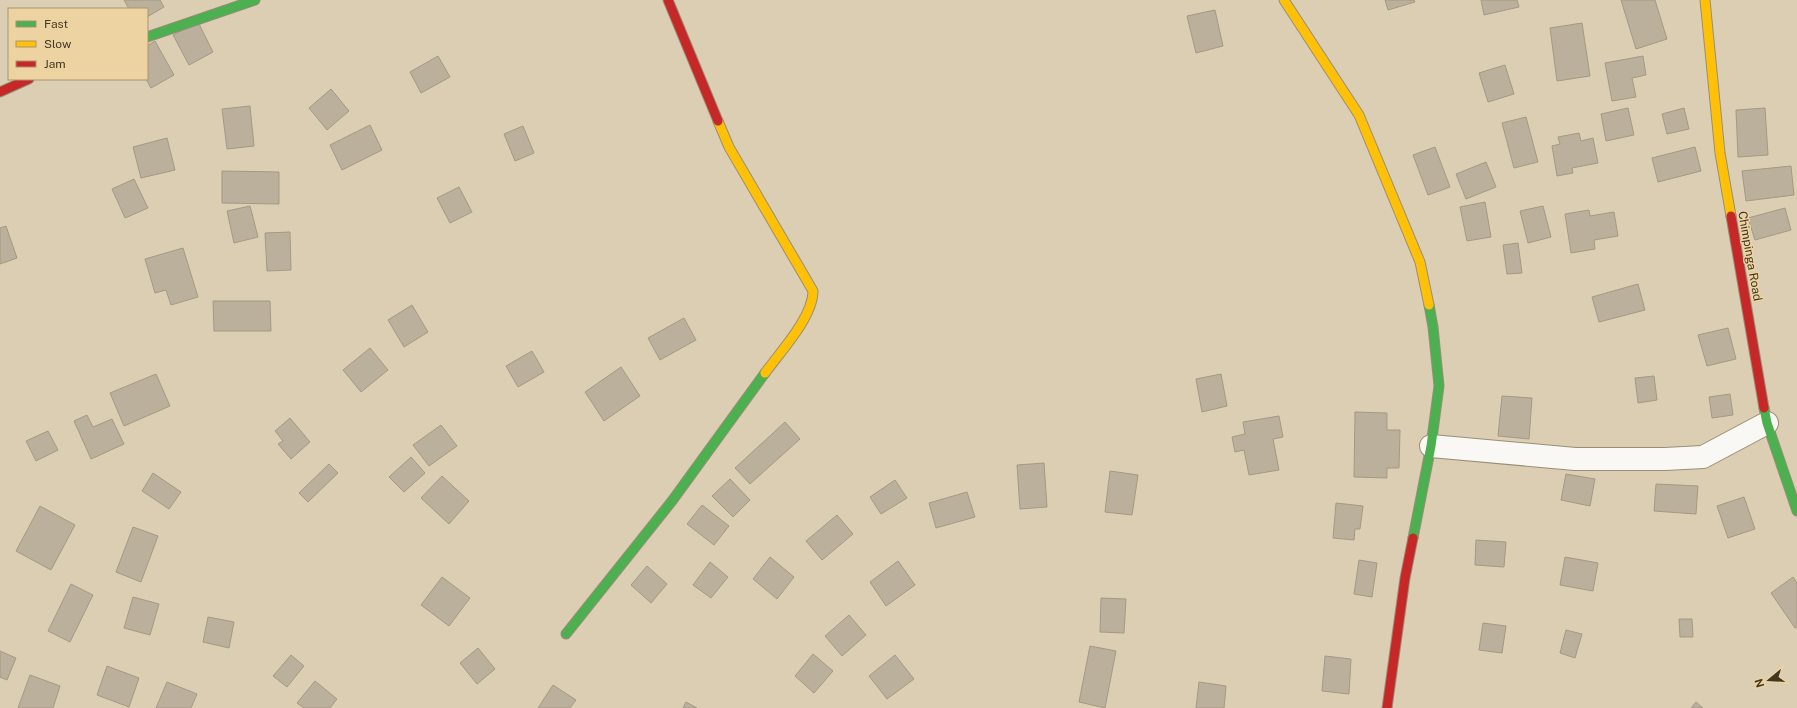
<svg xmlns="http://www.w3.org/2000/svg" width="1797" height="708" font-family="'Public Sans',sans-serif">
<rect width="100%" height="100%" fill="#dcceb3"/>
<g fill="#bbb09b" stroke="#a49984">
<polygon points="124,0 160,0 164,7 147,17 147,9 129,9"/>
<polygon points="1385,0 1414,0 1415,2 1388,10"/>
<polygon points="1481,0 1517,0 1519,7 1484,15"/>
<polygon points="1621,0 1655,0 1667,39 1636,49"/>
<polygon points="1215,10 1223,46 1196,53 1187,16"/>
<polygon points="198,22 213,52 189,65 173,35"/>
<polygon points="1582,23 1590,76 1557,81 1550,28"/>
<polygon points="155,41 174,75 151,88 146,79 147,79 147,46"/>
<polygon points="438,56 450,77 421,93 410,72"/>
<polygon points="1643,56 1646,75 1632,78 1636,97 1612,101 1605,63"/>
<polygon points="1505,65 1514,94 1488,102 1479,73"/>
<polygon points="331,89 349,111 327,130 309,108"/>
<polygon points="250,106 254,146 227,149 222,109"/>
<polygon points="1628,108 1634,135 1606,141 1601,114"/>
<polygon points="1684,108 1689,129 1667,134 1662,114"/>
<polygon points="1765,108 1768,155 1738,157 1736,110"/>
<polygon points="1526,117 1538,162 1514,168 1502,123"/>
<polygon points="370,125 382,150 342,170 330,145"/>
<polygon points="523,126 534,153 515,161 504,134"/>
<polygon points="1579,133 1581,141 1593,138 1598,163 1572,168 1573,173 1557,176 1552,146 1560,144 1558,137"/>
<polygon points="167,138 175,170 141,178 133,147"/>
<polygon points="1435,147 1450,187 1428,195 1413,155"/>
<polygon points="1695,147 1701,171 1658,182 1652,158"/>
<polygon points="1486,162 1496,187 1466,199 1456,174"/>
<polygon points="1791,166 1794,195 1746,201 1742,171"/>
<polygon points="222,171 279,172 279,204 222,203"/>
<polygon points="134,179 148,208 125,218 112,189"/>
<polygon points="459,187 472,212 450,223 437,198"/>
<polygon points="1485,202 1491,237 1467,241 1460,207"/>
<polygon points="250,206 258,237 234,243 227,211"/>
<polygon points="1543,206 1551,237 1528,243 1520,211"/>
<polygon points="1785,208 1791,230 1755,240 1748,218"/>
<polygon points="1589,210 1590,216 1614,212 1618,236 1594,240 1595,249 1571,253 1565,214"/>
<polygon points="6,226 17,258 0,264 0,228"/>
<polygon points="290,232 291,270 267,271 265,233"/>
<polygon points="1518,243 1522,273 1507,274 1503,245"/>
<polygon points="183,248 198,297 171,305 166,290 155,293 145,259"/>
<polygon points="1638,284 1645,310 1599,322 1592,297"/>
<polygon points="213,301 270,301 271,331 214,331"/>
<polygon points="412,305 428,332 404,347 388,320"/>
<polygon points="684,318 696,340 660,360 648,338"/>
<polygon points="1728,328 1736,359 1707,366 1698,335"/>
<polygon points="370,348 388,370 361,392 343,370"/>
<polygon points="532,351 544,372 518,387 506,366"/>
<polygon points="621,367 640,396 604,421 585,392"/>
<polygon points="156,374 170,406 124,426 110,393"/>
<polygon points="1221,374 1227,406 1202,412 1196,379"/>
<polygon points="1654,376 1657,400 1638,403 1635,378"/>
<polygon points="1730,394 1733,415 1712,418 1709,397"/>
<polygon points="1502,396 1532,398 1529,439 1498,436"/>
<polygon points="1355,412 1387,413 1387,430 1400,430 1399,468 1387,468 1387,478 1354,477"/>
<polygon points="87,415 93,427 112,419 124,444 91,459 74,421"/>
<polygon points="1279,416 1283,437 1273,439 1279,470 1249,475 1244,450 1235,452 1232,437 1245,434 1243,422"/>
<polygon points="290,418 310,442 291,459 278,444 283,441 275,431"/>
<polygon points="785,422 800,439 750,484 735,468"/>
<polygon points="441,425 457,446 429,466 413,445"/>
<polygon points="48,431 58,450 36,461 26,441"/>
<polygon points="411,457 425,473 404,492 389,477"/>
<polygon points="1044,463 1047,507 1020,509 1017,465"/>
<polygon points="329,464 338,473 308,502 299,493"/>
<polygon points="1110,471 1138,475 1132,515 1105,512"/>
<polygon points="153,473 181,492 169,509 142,491"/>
<polygon points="1566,474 1595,479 1590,506 1561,500"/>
<polygon points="442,476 469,501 449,524 421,498"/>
<polygon points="730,479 750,500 733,517 712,496"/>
<polygon points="895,480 907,498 881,514 870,497"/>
<polygon points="1656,484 1698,486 1696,514 1654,511"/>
<polygon points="967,492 975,517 936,528 929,503"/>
<polygon points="1744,497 1755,529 1728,538 1717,506"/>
<polygon points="1336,503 1363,506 1360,529 1355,529 1354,540 1333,538"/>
<polygon points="702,505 729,526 714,545 687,524"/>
<polygon points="40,506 75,525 51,570 16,551"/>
<polygon points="837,515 853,534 822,560 806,541"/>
<polygon points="133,527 158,536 141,582 116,572"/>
<polygon points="1476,540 1506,542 1504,567 1475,565"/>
<polygon points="770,557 794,577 777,599 753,579"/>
<polygon points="1565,557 1598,563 1593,591 1560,585"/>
<polygon points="1359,560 1377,563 1372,597 1354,594"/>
<polygon points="898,561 915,585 886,606 870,582"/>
<polygon points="710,562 728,577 711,598 693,585"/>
<polygon points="647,566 667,584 651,603 631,585"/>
<polygon points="442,577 470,598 449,626 421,605"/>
<polygon points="1793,577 1797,583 1797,627 1795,628 1771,593"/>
<polygon points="71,584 93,595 70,642 48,631"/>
<polygon points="133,597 159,604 150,635 124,628"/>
<polygon points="1101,598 1126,599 1124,633 1100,632"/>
<polygon points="849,615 866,635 842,656 825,636"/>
<polygon points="208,617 234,622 229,648 203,642"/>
<polygon points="1679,619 1692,619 1693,637 1680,637"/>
<polygon points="1483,623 1506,626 1502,653 1479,650"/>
<polygon points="1566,630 1582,634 1575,658 1560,653"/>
<polygon points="1090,646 1116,651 1105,708 1079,702"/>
<polygon points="478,648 495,669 477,684 460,663"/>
<polygon points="0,651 16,658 7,680 0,677"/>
<polygon points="813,654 833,671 814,693 795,676"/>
<polygon points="291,655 304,666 287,687 273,676"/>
<polygon points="895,655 914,679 887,699 869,676"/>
<polygon points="1325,656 1351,659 1349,694 1322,691"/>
<polygon points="107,666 139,678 129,707 97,695"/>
<polygon points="30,675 60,686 53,708 18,708"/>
<polygon points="315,681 337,699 330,708 304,708 297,703"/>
<polygon points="167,682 197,694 191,708 156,708"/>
<polygon points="1199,682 1226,686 1224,708 1196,708"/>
<polygon points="553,685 576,700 570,708 538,708"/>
<polygon points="686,702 697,708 683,708"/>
<polygon points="1696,702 1703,708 1691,708"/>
</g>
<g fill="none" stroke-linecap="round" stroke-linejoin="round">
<defs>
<polyline id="street" points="1431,446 1575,459 1665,459 1703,457 1767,423"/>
<g id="fast">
<polyline points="147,37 255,0"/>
<polyline points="1764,408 1767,423 1797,511"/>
<polyline points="1413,538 1431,446 1439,386 1433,327 1429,305"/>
<polyline points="566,634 672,501 765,373"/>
</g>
<g id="slow">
<polyline points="1284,0 1359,115 1420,262 1429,305"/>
<polyline points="1705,0 1720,153 1731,216"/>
<path d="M 718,121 L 729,147 L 813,291 C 813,317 781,351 765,373"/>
</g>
<g id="jam">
<polyline points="668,0 718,121"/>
<polyline points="0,92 29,79"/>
<polyline points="1731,216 1764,408"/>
<polyline points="1387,708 1405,578 1413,538"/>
</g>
</defs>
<use href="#street" stroke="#988e78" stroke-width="24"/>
<use href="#fast" stroke="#988e78" stroke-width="11"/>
<use href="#slow" stroke="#988e78" stroke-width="11"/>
<use href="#jam" stroke="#988e78" stroke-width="11"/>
<use href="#street" stroke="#faf8f4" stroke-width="22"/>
<use href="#fast" stroke="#4caf50" stroke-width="9"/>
<use href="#slow" stroke="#ffc107" stroke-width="9"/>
<use href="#jam" stroke="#c62828" stroke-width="9"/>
</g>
<g text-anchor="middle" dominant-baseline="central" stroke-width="3" stroke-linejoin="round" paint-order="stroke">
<g font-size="12" fill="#413723" stroke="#edd3a2">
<text transform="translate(1750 256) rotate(80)">Chimpinga Road</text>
</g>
</g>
<rect x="8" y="8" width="140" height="72" fill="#edd3a2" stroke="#a8956f"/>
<rect x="16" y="21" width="20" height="6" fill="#4caf50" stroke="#a8956f"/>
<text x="44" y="28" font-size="12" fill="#413723">Fast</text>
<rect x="16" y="41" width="20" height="6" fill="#ffc107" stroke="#a8956f"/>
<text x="44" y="48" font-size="12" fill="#413723">Slow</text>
<rect x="16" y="61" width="20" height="6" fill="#c62828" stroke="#a8956f"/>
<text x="44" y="68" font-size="12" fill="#413723">Jam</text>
<g transform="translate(1769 680) rotate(252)" stroke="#edd3a2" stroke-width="3" paint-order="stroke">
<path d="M0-3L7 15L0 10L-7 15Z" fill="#413723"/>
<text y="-6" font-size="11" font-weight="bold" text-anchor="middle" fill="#413723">N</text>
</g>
</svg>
